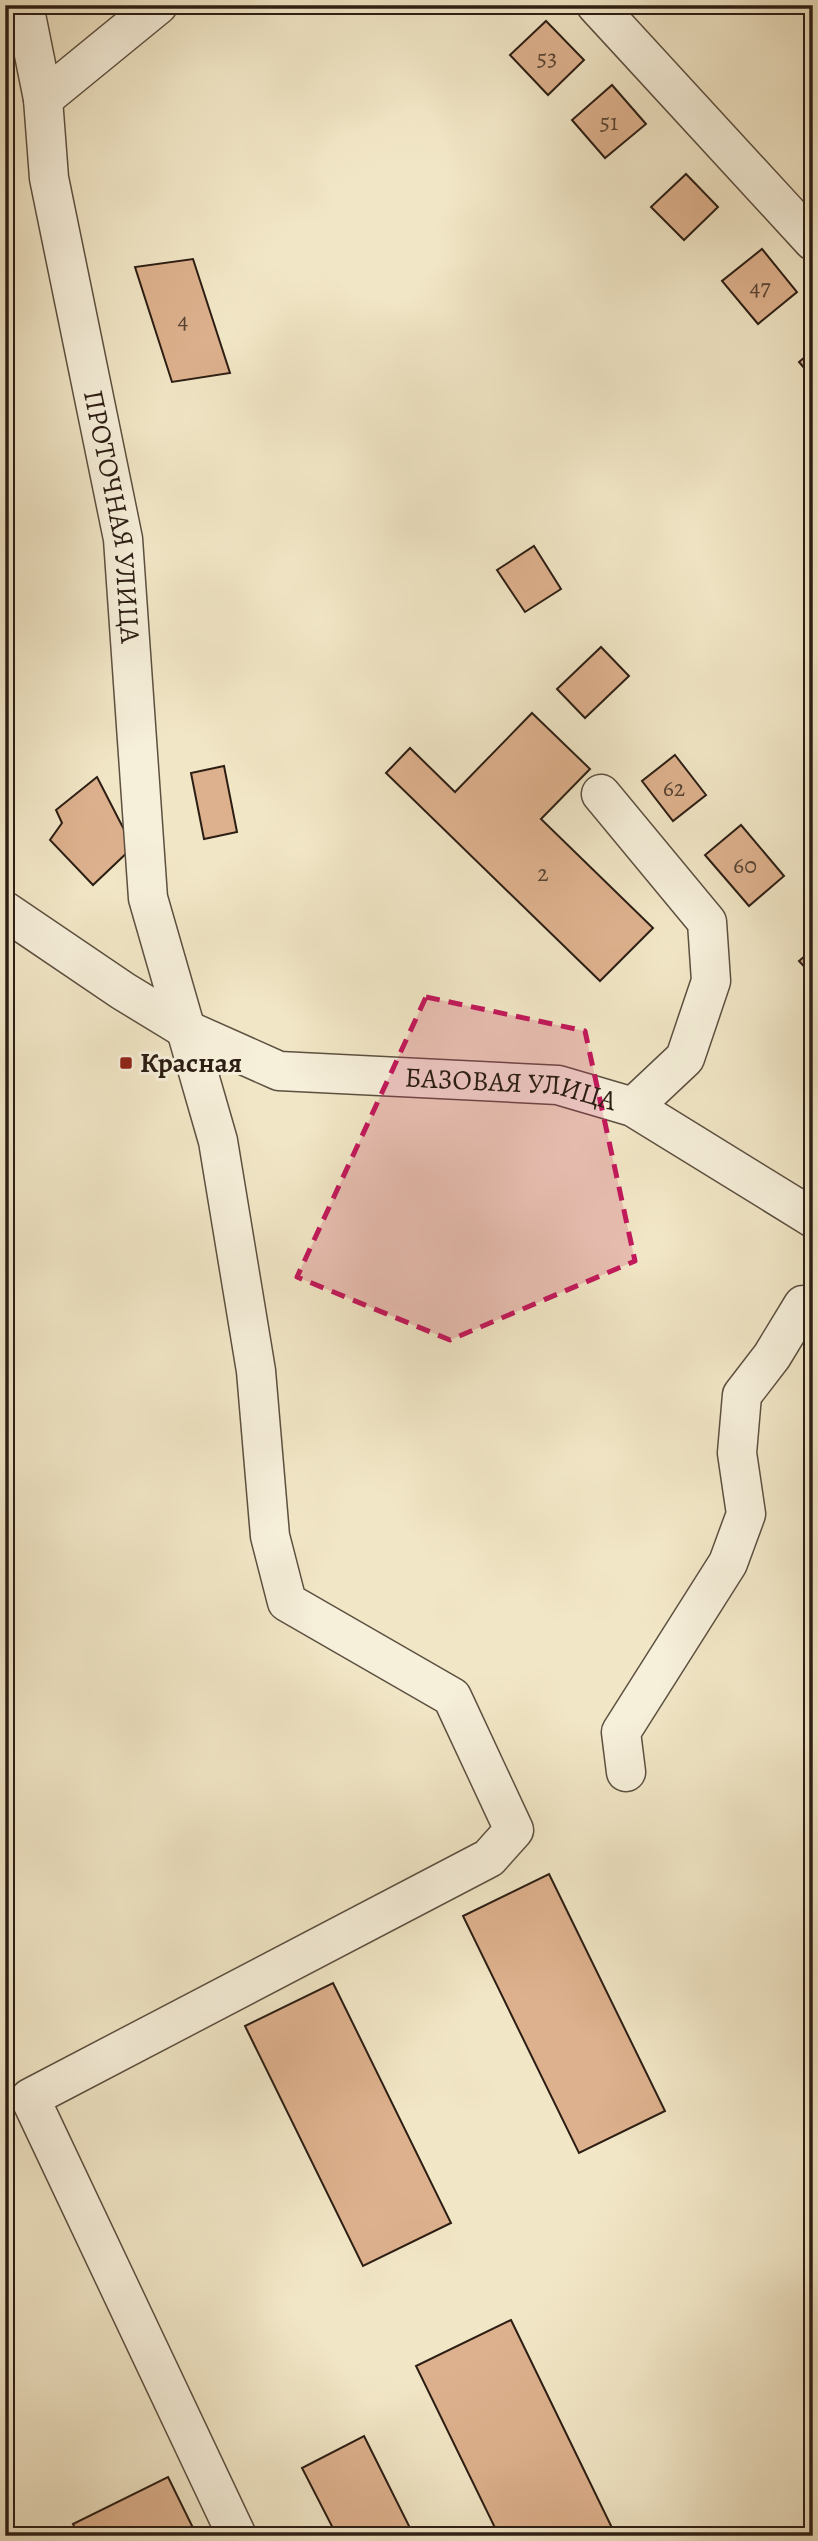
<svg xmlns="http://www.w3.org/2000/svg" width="818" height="2541" font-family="Alegreya,serif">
<rect width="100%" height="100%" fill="#f1e6c6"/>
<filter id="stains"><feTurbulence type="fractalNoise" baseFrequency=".00286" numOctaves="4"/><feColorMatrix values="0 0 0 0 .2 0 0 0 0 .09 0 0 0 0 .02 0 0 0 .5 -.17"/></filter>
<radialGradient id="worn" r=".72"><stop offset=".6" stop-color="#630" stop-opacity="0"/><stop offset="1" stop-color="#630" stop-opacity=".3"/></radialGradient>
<g fill="#ddb18d" stroke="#2c1e14" stroke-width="2">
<polygon points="546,21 584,60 548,95 510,55"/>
<polygon points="612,85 646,124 605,158 572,120"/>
<polygon points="686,174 718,207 684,240 651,207"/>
<polygon points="762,249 797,292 758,324 722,281"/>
<polygon points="193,259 230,373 172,382 135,267"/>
<polygon points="813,350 813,378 799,362"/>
<polygon points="534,546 561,589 525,612 497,570"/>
<polygon points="601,647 629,676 585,718 557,689"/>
<polygon points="532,713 590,769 541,819 653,928 600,981 386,773 410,748 455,792"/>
<polygon points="675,755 706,795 673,821 642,781"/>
<polygon points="224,766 237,832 204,839 191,773"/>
<polygon points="97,777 133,847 93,885 50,840 62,823 56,810"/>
<polygon points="741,825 784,876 749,906 705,855"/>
<polygon points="813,949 813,976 799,961"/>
<polygon points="549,1874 665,2111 579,2153 463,1916"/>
<polygon points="333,1983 451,2223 363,2266 245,2026"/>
<polygon points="511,2320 616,2536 499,2536 416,2366"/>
<polygon points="364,2436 414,2536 337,2536 302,2468"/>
<polygon points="168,2477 197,2536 79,2536 73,2524"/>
</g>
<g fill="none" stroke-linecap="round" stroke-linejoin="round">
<defs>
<g id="minor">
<path id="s1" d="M 24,5 L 43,99 L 49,178 L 123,539 L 148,898 L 218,1141 L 256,1371 L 270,1536 L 287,1602 L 452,1697 L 514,1830 L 489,1858 L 30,2098 L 237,2536"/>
<polyline points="596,5 813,241"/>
<polyline points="43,99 158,5"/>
<polyline points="601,794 707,922 711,981 685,1058 633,1107"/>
<path id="s2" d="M 5,911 L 123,991 L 187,1030 L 279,1071 L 558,1085 L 633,1107 L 813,1218"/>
<polyline points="626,1772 621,1732 728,1563 746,1514 737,1453 742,1395 772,1356 803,1305"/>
</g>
</defs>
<use href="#minor" stroke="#5d5040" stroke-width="41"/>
<use href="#minor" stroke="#f6efda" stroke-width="38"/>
</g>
<path fill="#c2185b" fill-opacity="0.2" stroke="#c2185b" stroke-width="5" stroke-dasharray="14 9" stroke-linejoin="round" d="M 426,997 L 585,1031 L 635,1261 L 450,1340 L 297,1277 Z"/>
<rect fill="#8f2418" stroke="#f6efda" stroke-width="2.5" x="119" y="1056" width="14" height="14" rx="3.5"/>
<g text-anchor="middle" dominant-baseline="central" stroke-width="6" stroke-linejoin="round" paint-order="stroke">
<g font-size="24" fill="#584332">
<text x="547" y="58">53</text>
<text x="609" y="122">51</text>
<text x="760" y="287">47</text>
<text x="183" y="320">4</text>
<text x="674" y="788">62</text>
<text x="745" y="865">60</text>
<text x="543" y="873">2</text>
</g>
<g font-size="28" fill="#2c1e14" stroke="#f6efda">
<text stroke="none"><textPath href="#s1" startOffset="520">ПРОТОЧНАЯ УЛИЦА</textPath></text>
<text stroke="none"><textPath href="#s2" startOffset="551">БАЗОВАЯ УЛИЦА</textPath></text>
</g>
<g font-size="28" font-weight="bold" fill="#2c1e14" stroke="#f6efda" text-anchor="start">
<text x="140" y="1063">Красная</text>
</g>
</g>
<rect width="818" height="2541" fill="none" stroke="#f1e6c6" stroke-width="28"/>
<rect x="7" y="7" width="804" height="2527" fill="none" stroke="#2c1e14" stroke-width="3.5"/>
<rect x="14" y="14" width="790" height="2513" fill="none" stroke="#2c1e14" stroke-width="2"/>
<rect width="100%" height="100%" filter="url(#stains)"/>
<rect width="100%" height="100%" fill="url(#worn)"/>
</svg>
